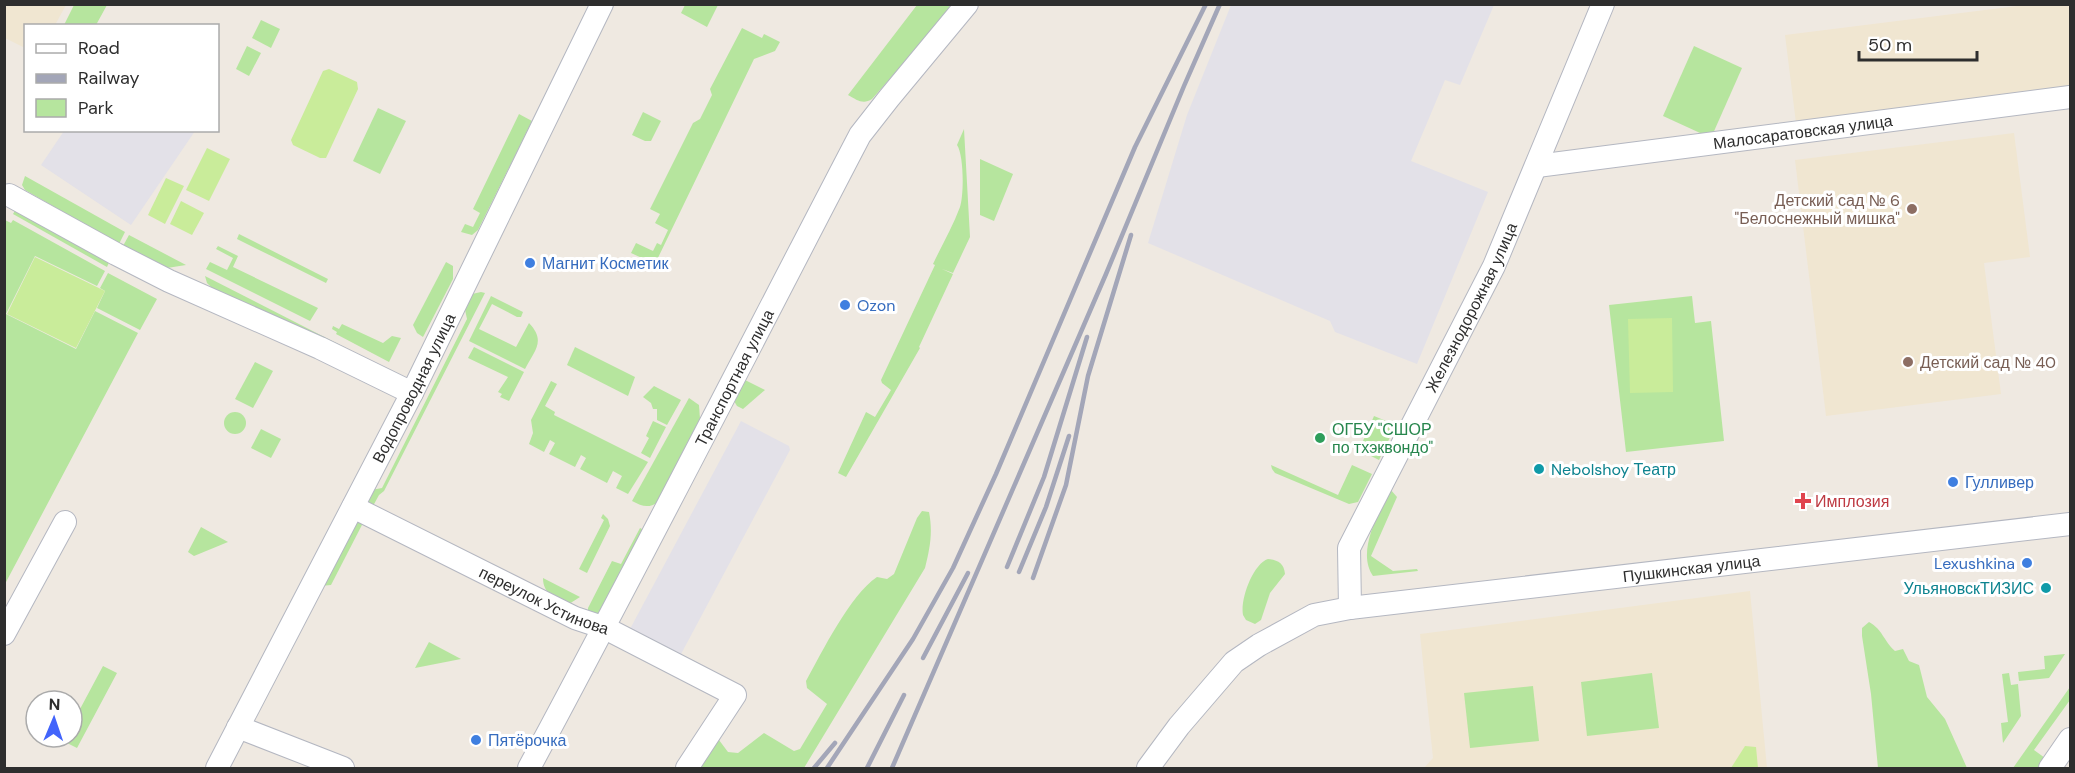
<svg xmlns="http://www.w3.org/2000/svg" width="2075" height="773" font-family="'DM Sans',sans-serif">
<rect width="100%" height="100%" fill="#efe9e1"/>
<g fill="#e3e1e8">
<polygon points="1231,5 1494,5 1460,85 1445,80 1411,161 1488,192 1417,364 1335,332 1330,321 1148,243 1187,115"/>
<polygon points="64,131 64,130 195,131 131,225 41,165"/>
<polygon points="741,421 789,446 790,450 680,656 630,629"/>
</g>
<g fill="#f0e6d1">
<polygon points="4,5 5,4 66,5 55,25 26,26 25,48 5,38"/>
<polygon points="2025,5 2070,5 2070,89 1796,123 1785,35"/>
<polygon points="2014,133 2030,257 1984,263 2001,394 1826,416 1795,160"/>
<polygon points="1750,591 1767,768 1424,768 1433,758 1420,634"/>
</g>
<g fill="#b6e59e">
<polygon points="74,5 74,4 107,5 96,25 64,25"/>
<polygon points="685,5 685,4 718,5 707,27 681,13"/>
<path d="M 917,5 L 950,5 L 947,14 L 872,99 C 863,105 857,100 848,95 Z"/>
<polygon points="261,20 280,29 271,48 252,38"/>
<polygon points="742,28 762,38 764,34 780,42 775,51 754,59 655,264 631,253 636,243 653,251 657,243 661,245 668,230 655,223 660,214 650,209 693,123 700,119 712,95 710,89"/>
<polygon points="247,46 261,53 249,76 236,69"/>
<polygon points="1694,46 1742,68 1711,138 1663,116"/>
<polygon points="378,108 406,121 380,174 353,161"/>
<polygon points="643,112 661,121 651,141 645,141 632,135"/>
<polygon points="519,114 532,121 478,230 472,235 461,232 465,224 473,227 480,213 473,209"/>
<path d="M 964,129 L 970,237 L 953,273 L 942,269 L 953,274 L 919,347 L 920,348 L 846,477 L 838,473 L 866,412 L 875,417 L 891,390 L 882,383 L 881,380 L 935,265 L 933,264 C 942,245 953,226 960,207 C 964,195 964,155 957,145 Z"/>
<polygon points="980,159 1013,174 994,221 980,215"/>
<polygon points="25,176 125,232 119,244 25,190 22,185"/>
<polygon points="16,209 110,260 107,267 13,214"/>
<polygon points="5,220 11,223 13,220 105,271 97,286 35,256 6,314 76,349 95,311 138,333 5,584"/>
<polygon points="239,234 328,279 326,283 237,239"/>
<polygon points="129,235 186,265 167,268 123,246"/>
<polygon points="218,246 238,256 233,267 318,308 310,321 206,269 210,262 227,270 233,258 216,249"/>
<polygon points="446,262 453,266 453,279 423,337 417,333 413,325"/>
<polygon points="108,273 157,299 140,330 97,308 105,291 100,288"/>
<polygon points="205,276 383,367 213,289 207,283"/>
<polygon points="481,292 485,293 384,491 379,495 373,506 367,500 371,490 382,488 467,319 464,305 472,294"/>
<path d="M 491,296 L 523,312 L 521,317 L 517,317 L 492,304 L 479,329 L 516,347 L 529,323 C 546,341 535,350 525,369 L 469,341 Z"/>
<polygon points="1692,296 1695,323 1711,321 1724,441 1626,452 1609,305"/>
<polygon points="342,324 383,343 392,336 401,338 389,362 336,334 337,332 332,329 333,326 339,329"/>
<polygon points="474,347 524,372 509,401 500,397 502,394 498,392 508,377 468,358"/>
<polygon points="575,347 635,377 628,396 567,365"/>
<polygon points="255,362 273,371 253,408 235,399"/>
<polygon points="743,379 765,390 743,409 737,406 734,401"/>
<polygon points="551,381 557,384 545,406 555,412 554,415 648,462 628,494 616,488 622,476 613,471 607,483 580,469 586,458 581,455 575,467 549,454 555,443 550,440 544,452 529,444 533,433 531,420"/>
<polygon points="654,386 681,400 667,425 657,420 657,409 653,409 651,403 643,397"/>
<path d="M 689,398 L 699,405 L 700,419 L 658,502 C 648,509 642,506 632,501 Z"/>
<circle cx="235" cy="423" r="11"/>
<polygon points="1374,416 1396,425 1379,460 1359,450"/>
<polygon points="653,421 666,427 650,458 641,453 649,438 646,436"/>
<polygon points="261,429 281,439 271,458 251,448"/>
<polygon points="1271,465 1338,495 1352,465 1372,474 1358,502 1349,504 1275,473 1272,469"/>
<path d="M 1390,489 L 1397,497 L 1371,556 L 1393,571 L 1417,569 L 1418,571 L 1373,576 C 1356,552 1379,512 1390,489 Z"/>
<path d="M 922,511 L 929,512 C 933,532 930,548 925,568 L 804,768 L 693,768 L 714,739 L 719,740 L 728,752 L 738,753 L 764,733 L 794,751 L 800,749 L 827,704 L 807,688 L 806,681 C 822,652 850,595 877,577 L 887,579 L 894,574 L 917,518 Z"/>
<polygon points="603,514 608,519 610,526 587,573 579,569 604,520 601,518"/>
<polygon points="359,521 364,521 331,585 320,586 355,523"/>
<polygon points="201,527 228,542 194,556 188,552"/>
<polygon points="640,528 644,530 601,614 588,613 588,608 612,561 621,564"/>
<path d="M 1268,559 C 1278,560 1284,563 1285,574 L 1270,593 L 1261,620 L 1255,624 L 1246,620 L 1243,615 C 1240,599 1253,564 1268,559 Z"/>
<path d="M 543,578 L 580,597 L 569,604 C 556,597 543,595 543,578 Z"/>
<path d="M 1869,622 C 1883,630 1883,640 1895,651 L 1903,649 L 1909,661 L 1919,665 L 1927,697 L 1945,719 L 1967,768 L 1878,768 L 1871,694 L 1862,636 L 1862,628 Z"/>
<polygon points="429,642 461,659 415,668"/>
<polygon points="2065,654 2049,678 2019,681 2018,672 2045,669 2044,656"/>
<polygon points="103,666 117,673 77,748 63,741 65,737 72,737 72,724"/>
<polygon points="1652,673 1659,728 1587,736 1581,682"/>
<polygon points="2009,673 2011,685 2018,684 2021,716 2003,743 2001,723 2008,722 2002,674"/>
<polygon points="1533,686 1539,741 1470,748 1464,693"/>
<polygon points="2070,687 2070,700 2034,750 2045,758 2037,768 2013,768"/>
</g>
<g fill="#c9ec9a">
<polygon points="329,69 357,82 358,89 326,158 320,158 293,145 291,140 323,71"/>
<polygon points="207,148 230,159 209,201 186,190"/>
<polygon points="166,178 184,186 165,224 148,215"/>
<polygon points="181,201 204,213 192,235 170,224"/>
<polygon points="35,257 105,291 76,348 7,314"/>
<polygon points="1672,318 1673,392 1630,393 1628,319"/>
<polygon points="1745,746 1756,747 1758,768 1731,768"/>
</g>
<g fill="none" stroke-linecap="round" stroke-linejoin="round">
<defs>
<g id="minor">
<path id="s1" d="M 1537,166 L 2070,97"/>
<polyline points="9,195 116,254 169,281 320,348 412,393"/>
<path id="s2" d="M 353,507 L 575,618 L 605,628 L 735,695 L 687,768"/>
<path id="s3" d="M 1350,608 L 1349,548 L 1494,266 L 1603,4"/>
<polyline points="4,634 65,522"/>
<polyline points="238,727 343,768"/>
<path id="s4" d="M 217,768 L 412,393 L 602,4"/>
<path id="s5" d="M 529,768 C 642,558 750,346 860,135 L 889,98 L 967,4"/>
<path id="s6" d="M 1148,768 L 1179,726 L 1234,662 L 1259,645 L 1314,615 L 1350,608 L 2070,524"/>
<polyline points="2050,768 2070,739"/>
</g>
</defs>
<use href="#minor" stroke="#b4b7c1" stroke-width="24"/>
<use href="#minor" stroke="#fff" stroke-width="22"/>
<g stroke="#a3a6b8" stroke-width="4.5">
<polyline points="1007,567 1044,477 1087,337"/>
<polyline points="1019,572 1046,507 1069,436"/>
<polyline points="1033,578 1066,485 1088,376 1131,235"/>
<polyline points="923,658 968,573"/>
<polyline points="814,768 835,743"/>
<polyline points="827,768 913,639 953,568 996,474 1135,147 1206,4"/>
<polyline points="867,768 904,695"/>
<polyline points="892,768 1106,274 1184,86 1220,4"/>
</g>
</g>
<g fill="#8d6e63" stroke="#fff" stroke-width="2">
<circle cx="1912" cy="209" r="6"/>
<circle cx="1908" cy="362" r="6"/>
</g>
<g fill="#3f7fe0" stroke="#fff" stroke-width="2">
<circle cx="530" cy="263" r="6"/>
<circle cx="845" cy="305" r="6"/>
<circle cx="1953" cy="482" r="6"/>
<circle cx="2027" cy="563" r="6"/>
<circle cx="476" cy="740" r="6"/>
</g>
<circle fill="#2e9e5b" stroke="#fff" stroke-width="2" cx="1320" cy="438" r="6"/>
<g fill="#0f9aa8" stroke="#fff" stroke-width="2">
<circle cx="1539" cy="469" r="6"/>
<circle cx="2046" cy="588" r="6"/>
</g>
<path fill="#e0444e" stroke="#fff" stroke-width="2" d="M1800 492h6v6h6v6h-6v6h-6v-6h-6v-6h6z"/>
<g text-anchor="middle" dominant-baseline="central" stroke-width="6" stroke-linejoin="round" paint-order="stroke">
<g font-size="16" fill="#2e2e2e" stroke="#fff">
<text stroke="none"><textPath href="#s1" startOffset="268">Малосаратовская улица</textPath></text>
<text stroke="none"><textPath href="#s3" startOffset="330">Железнодорожная улица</textPath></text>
<text stroke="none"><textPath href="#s5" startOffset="441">Транспортная улица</textPath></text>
<text stroke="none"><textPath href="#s4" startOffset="428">Водопроводная улица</textPath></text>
<text stroke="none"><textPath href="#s6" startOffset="610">Пушкинская улица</textPath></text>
<text stroke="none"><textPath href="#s2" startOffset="213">переулок Устинова</textPath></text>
</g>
<g font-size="16" fill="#785e54" stroke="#fff" text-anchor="end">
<text x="1900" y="200">Детский сад № 6<tspan x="1900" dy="18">"Белоснежный мишка"</tspan></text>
<text x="1920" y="362" text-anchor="start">Детский сад № 40</text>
</g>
<g font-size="16" fill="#366cbe" stroke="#fff" text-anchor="start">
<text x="542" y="263">Магнит Косметик</text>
<text x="857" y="305">Ozon</text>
<text x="1965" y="482">Гулливер</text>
<text x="2015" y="563" text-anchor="end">Lexushkina</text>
<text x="488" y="740">Пятёрочка</text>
</g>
<g font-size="16" fill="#27864d" stroke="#fff" text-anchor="start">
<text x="1332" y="429">ОГБУ "СШОР<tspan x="1332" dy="18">по тхэквондо"</tspan></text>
</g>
<g font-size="16" fill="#0d838f" stroke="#fff" text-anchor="start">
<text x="1551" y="469">Nebolshoy Театр</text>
<text x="2034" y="588" text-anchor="end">УльяновскТИЗИС</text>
</g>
<g font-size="16" fill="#be3a42" stroke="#fff" text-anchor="start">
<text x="1815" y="501">Имплозия</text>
</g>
</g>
<rect width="2075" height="773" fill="none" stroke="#2e2e2e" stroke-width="12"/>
<rect x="24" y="24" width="195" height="108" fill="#ffffff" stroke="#ababab" stroke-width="1.5"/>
<rect x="36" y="44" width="30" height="9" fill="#ffffff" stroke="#ababab" stroke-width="1.5"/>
<text x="78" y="54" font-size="18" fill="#2e2e2e">Road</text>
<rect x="36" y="74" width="30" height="9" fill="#a3a6b8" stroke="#ababab" stroke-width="1.5"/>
<text x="78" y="84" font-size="18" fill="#2e2e2e">Railway</text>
<rect x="36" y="99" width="30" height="18" fill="#b6e59e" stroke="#ababab" stroke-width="1.5"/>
<text x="78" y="114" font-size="18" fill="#2e2e2e">Park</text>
<g transform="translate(54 719) rotate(2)"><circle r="28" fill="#ffffff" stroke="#ababab" stroke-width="1.5"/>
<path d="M0-4.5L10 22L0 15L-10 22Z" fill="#4264fb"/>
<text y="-9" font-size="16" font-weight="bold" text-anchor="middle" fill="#2e2e2e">N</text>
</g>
<path d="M1859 51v9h118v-9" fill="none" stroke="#2e2e2e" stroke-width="3"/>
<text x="1868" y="51" font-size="18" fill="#2e2e2e" stroke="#ffffff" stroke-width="4.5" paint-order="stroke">50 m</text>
</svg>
